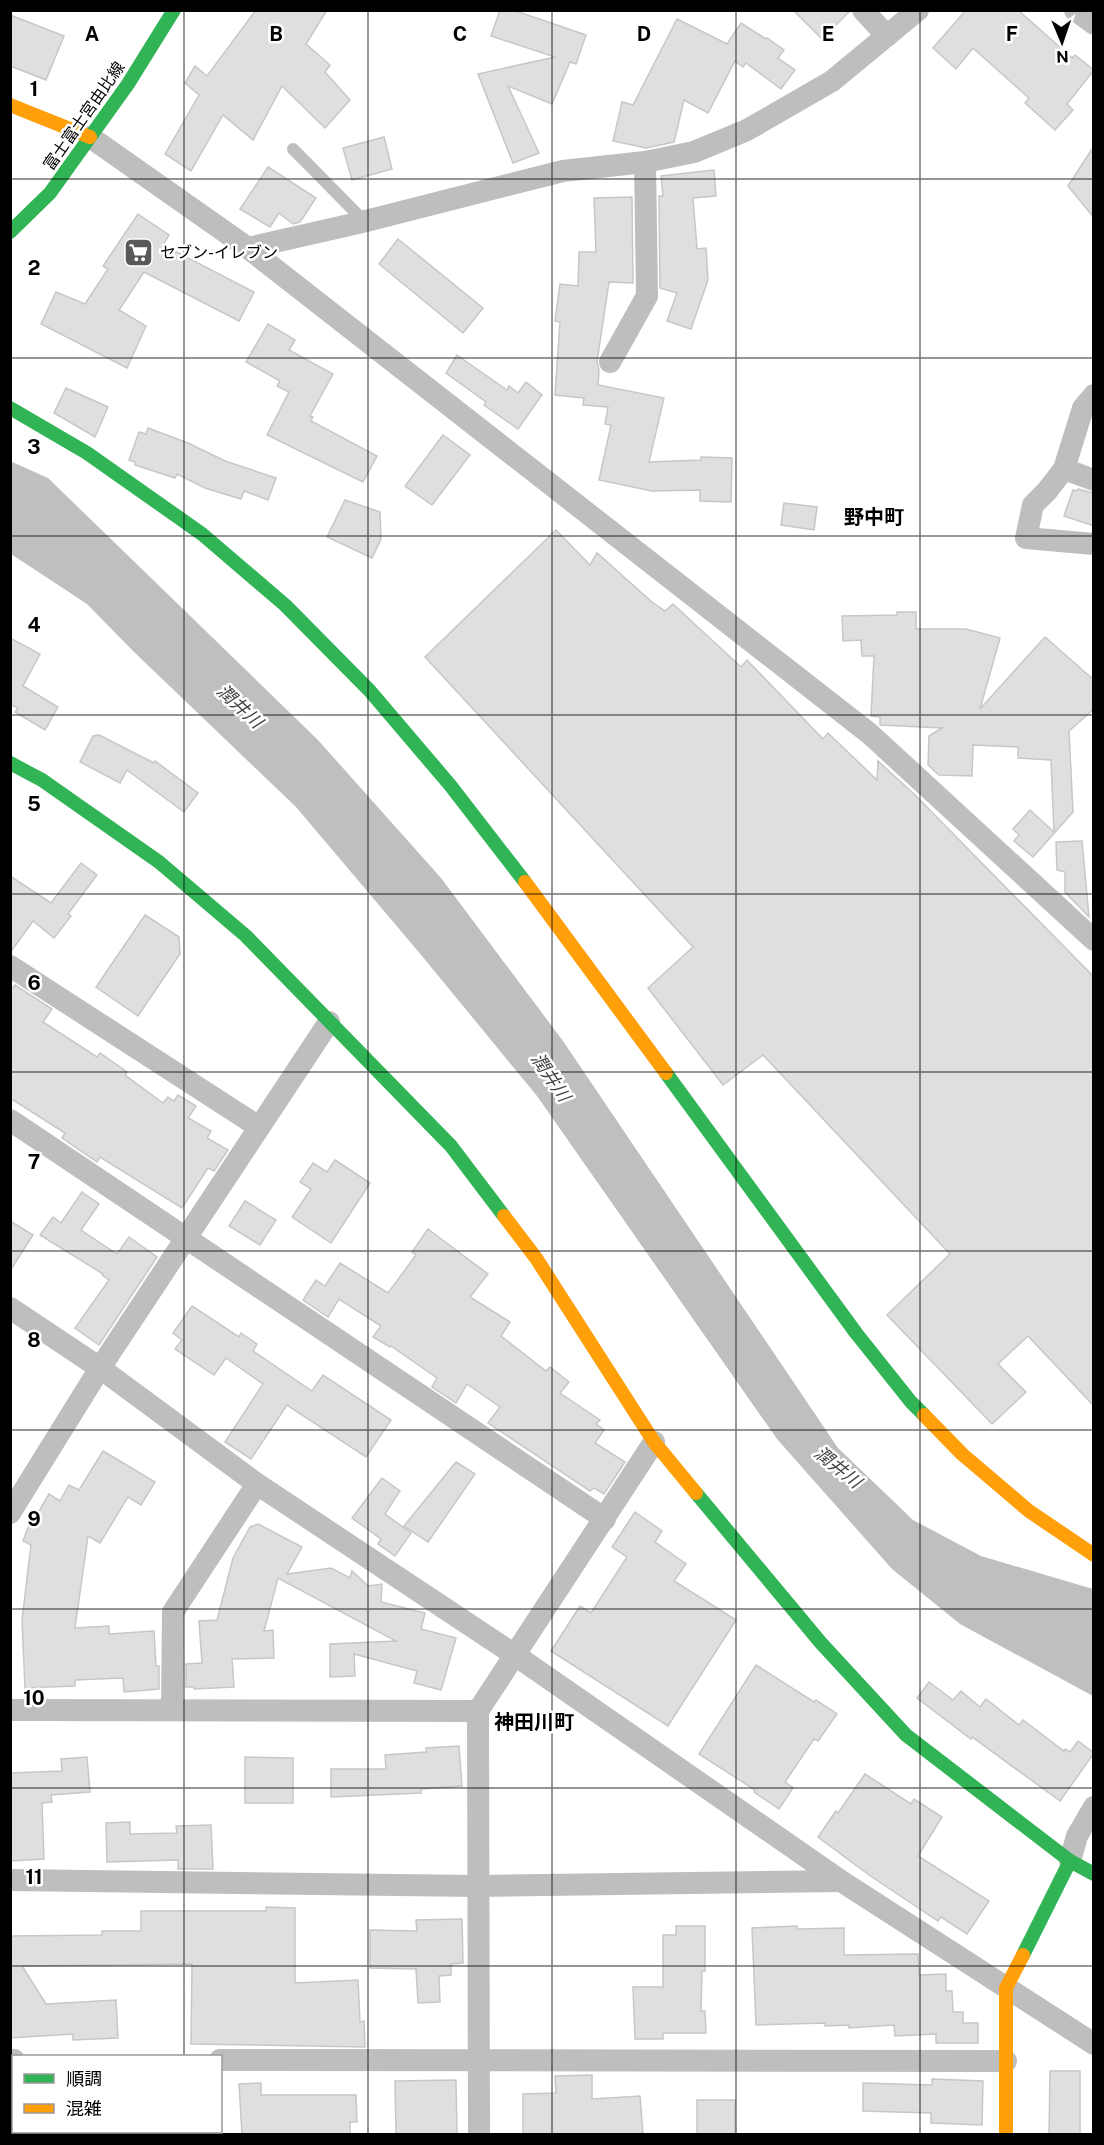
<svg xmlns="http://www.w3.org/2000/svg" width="1104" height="2145" font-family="'Public Sans','Noto Sans JP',sans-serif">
<rect width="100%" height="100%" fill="#fff"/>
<polygon fill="#bfbfbf" points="10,461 48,478 318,740 441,878 563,1041 838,1448 913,1520 981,1556 1093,1589 1093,1696 960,1624 892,1569 777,1439 537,1096 422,956 296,807 133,651 87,604 11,554"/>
<g fill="#dfdfdf" stroke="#c7c7c7" stroke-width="1.5">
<polygon points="256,10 327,10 306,44 330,65 325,72 350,100 325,128 282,86 253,140 223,115 191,171 165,154 199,95 185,83 195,66 207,76"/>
<polygon points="500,10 513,10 586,35 576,64 570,62 552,104 508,86 539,153 513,163 478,74 555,57 491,36"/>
<polygon points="793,10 850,10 850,11 822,39"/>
<polygon points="966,10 1018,10 1072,58 1075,55 1094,70 1067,104 1073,110 1055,130 1025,103 1029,98 973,48 956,69 933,48"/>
<polygon points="10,15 64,36 46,80 10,66"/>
<polygon points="677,19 727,44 741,23 766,39 767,38 784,50 778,58 795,70 781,89 746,63 743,67 735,61 708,113 684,100 674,142 646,148 613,141 622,102 633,105"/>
<polygon points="384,137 392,169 352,180 343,148"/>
<polygon points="1094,146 1094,218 1068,186"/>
<polygon points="268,167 316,198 300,222 293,224 279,213 270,227 240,209"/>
<polygon points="714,170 716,196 693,198 697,249 706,248 708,280 691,329 667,321 677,293 660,288 659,196 663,196 661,176"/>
<polygon points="632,197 633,283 609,282 597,362 599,370 598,385 664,398 649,462 701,460 701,457 732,458 731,502 700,501 700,490 652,491 599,480 611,425 605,424 608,407 583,405 584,398 555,395 560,322 555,321 560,284 578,286 579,252 596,252 594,198"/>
<polygon points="138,214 169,235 163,245 254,292 239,321 144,272 119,310 146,326 127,368 41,324 56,292 85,304 108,269 103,266"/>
<polygon points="398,239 483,308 463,333 379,264"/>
<polygon points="268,324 295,340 289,350 333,374 310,416 313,417 311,421 377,456 363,482 267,435 289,392 277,386 280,381 246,362"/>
<polygon points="457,355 507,390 509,386 518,393 526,382 542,395 518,429 484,405 486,402 446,373"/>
<polygon points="66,388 108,407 95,437 54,413"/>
<polygon points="148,428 188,443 225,461 276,478 268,500 244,491 241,499 205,488 177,474 175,478 135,465 135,462 129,460 139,432 146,434"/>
<polygon points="443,435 470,455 432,505 405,486"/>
<polygon points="1078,489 1094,493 1094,526 1064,516 1073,490 1077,491"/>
<polygon points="345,500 380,512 381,539 372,558 327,537"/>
<polygon points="784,503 817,507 814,530 781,525"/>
<polygon points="556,530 590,565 597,553 652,602 665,611 673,604 741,667 747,660 823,739 828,733 877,780 878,761 915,795 1094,977 1094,1406 1028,1336 998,1364 1026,1392 992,1424 887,1315 950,1254 763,1055 723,1085 648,988 693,947 425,657"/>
<polygon points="897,612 916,612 916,629 966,629 1000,638 980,709 1045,637 1094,680 1094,709 1069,731 1073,812 1033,857 1014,841 1019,835 1013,829 1030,810 1054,832 1051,760 1018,758 1018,747 973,745 972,776 939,775 928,765 929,736 942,728 880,725 880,717 871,716 874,656 862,656 861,640 843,641 842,616 897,615"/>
<polygon points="10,638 40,654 23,686 58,707 45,730 15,712 18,708 12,705 10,708"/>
<polygon points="99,735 154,763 155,761 198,793 184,812 127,770 120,783 80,762 93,736"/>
<polygon points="1082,841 1089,917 1065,892 1065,872 1057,870 1056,842"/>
<polygon points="81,863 97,875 68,914 71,916 54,938 33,921 10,953 10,876 51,903"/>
<polygon points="145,915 179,937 180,954 138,1016 96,987"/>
<polygon points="15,985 52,1009 43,1022 97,1057 100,1053 127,1072 125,1075 163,1103 168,1097 174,1101 178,1095 196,1106 188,1118 211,1131 207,1138 228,1150 214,1171 208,1168 182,1208 100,1157 97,1162 62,1138 65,1133 10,1098 10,991"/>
<polygon points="335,1160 370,1183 331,1243 292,1217 311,1189 300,1182 313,1163 327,1172"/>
<polygon points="82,1192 99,1204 81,1230 117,1254 129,1237 157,1257 99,1345 75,1328 109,1280 102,1275 103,1274 40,1235 53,1217 61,1223"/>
<polygon points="245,1201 276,1220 260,1245 229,1226"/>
<polygon points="10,1221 33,1235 10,1271"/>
<polygon points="428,1229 488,1274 470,1297 510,1322 501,1336 546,1371 550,1367 569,1382 560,1393 600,1420 596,1424 604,1430 595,1443 625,1462 604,1494 594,1488 590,1491 488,1423 500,1407 467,1384 456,1403 432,1387 437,1378 391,1346 390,1347 373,1337 381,1326 339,1299 328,1317 303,1300 316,1280 325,1286 340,1263 388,1293 416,1255 412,1252"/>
<polygon points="192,1306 239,1337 241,1333 257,1344 253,1351 312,1391 323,1375 391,1420 366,1457 287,1405 251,1459 225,1442 263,1384 226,1358 214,1375 175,1349 182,1340 173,1333"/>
<polygon points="103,1451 155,1482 141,1505 128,1497 100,1543 88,1536 75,1628 109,1626 109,1634 154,1631 156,1666 159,1666 159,1689 124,1692 123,1678 75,1680 75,1686 25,1688 22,1620 31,1545 23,1541 32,1517 35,1518 49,1494 60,1501 69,1485 79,1490"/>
<polygon points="456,1462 475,1474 428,1542 404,1526"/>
<polygon points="382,1478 400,1491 385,1514 411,1533 395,1556 378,1544 381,1539 352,1518"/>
<polygon points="635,1512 662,1531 655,1542 686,1564 674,1581 736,1620 668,1726 551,1651 580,1606 591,1613 627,1557 612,1547"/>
<polygon points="258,1524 302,1547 287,1574 331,1568 350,1578 352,1571 368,1586 382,1584 381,1602 425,1613 421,1629 456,1638 441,1690 414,1683 417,1671 354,1654 355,1676 330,1677 330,1644 396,1641 278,1578 264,1631 273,1630 274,1658 232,1659 234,1687 194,1689 194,1687 186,1687 186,1664 202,1663 199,1621 217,1620 233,1558 250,1527"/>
<polygon points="756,1665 814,1702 816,1700 837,1714 818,1741 814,1739 785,1782 793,1788 779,1809 754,1792 755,1790 699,1754"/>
<polygon points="929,1682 953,1700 961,1691 980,1707 986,1699 1019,1725 1023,1720 1064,1751 1065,1749 1070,1752 1078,1741 1094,1753 1060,1801 972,1737 971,1739 917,1698"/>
<polygon points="459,1746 462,1786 421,1789 421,1793 331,1797 331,1769 386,1769 385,1755 426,1752 426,1748"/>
<polygon points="87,1757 90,1792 51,1795 52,1802 42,1803 44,1859 10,1861 10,1773 62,1771 61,1759"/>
<polygon points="245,1757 293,1758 293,1803 245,1803"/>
<polygon points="865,1774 911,1804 914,1799 942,1817 918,1856 989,1901 967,1934 941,1917 938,1921 869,1875 818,1837 836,1811 838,1813"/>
<polygon points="130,1822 130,1834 177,1833 176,1826 211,1825 213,1869 178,1869 178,1860 107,1862 106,1823"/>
<polygon points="266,1907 295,1908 295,1983 358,1980 360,2022 364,2021 365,2047 191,2044 192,1964 22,1966 46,2004 116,2000 118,2038 73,2040 73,2034 10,2038 10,1936 102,1935 102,1931 141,1931 141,1911 266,1911"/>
<polygon points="462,1919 463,1963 451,1964 451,1975 439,1976 440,2002 418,2003 416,1969 370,1968 370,1930 417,1931 416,1920"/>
<polygon points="676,1926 705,1926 705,1971 702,1971 701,2011 705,2011 706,2033 663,2033 663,2039 635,2039 633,1987 663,1987 663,1935 676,1935"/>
<polygon points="797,1926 797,1929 844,1928 844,1955 918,1954 919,1975 946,1974 946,1991 952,1991 953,2012 963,2012 963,2023 978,2023 978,2043 936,2043 936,2034 895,2036 894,2025 849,2028 849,2025 825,2026 825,2023 756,2025 752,1928"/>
<polygon points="1050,2071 1080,2071 1080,2134 1049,2134"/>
<polygon points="592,2075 592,2099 640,2096 643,2134 523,2134 523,2094 556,2093 555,2076"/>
<polygon points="932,2079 983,2081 982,2125 931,2123 931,2113 863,2111 863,2083 932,2085"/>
<polygon points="456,2080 457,2134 396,2134 395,2081"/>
<polygon points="261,2083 261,2095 356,2095 357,2122 350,2122 350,2134 242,2134 239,2084"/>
<rect x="697" y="2100" width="38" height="34"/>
</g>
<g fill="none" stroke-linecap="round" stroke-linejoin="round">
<polyline stroke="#bebebe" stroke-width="12" points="293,149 364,221"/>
<g stroke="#bebebe" stroke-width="22">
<polyline points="863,10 887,36"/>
<polyline points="1075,10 1094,24"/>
<polyline points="90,137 248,248 870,734 1094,940"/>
<polyline points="248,248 358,223 563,171 645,162 694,152 747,130 832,81 918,10"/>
<polyline points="610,362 647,296 645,162"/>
<polyline points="1064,469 1083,408 1094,395"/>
<polyline points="1094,480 1064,469 1047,491 1033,505 1026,538 1094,544"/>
<polyline points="10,966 259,1127"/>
<polyline points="10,1120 605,1519"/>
<polyline points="10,1308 100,1368 257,1484 515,1655 841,1881 1094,2044"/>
<polyline points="10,1513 100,1368 329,1022"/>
<polyline points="172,1709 173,1612 257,1484"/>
<polyline points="10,1710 478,1711"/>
<polyline points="1070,1861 1077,1836 1094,1807"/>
<polyline points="10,1880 478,1886 841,1881"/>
<polyline points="10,2060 14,2060"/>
<polyline points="220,2060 1006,2061"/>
<polyline points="479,2134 478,1711 654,1442"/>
</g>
<g stroke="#30b455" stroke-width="14">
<polyline points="10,232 50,193 128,84 174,10"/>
<polyline points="10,408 87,453 202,534 285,605 370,691 450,785 525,882"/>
<polyline points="10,763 42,780 159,862 246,936 451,1146 504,1216"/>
<polyline points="666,1073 856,1333 911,1402 924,1415"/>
<polyline points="696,1493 821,1643 906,1735 1070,1861 1094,1874"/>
<polyline points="1023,1955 1070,1861"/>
</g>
<g stroke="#ff9f0a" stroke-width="14">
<polyline points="10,105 90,137"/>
<polyline points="525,882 666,1073"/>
<polyline points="504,1216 536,1258 654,1442 696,1493"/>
<polyline points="924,1415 962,1454 1029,1511 1094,1555"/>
<polyline points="1006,2134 1006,1988 1023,1955"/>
</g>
</g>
<path fill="none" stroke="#000" stroke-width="1.5" stroke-opacity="0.55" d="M 184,10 L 184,2056M 368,10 L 368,2134M 552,10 L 552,2134M 736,10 L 736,2134M 920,10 L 920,2134M 10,179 L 1094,179M 10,358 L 1094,358M 10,536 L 1094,536M 10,715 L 1094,715M 10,894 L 1094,894M 10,1072 L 1094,1072M 10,1251 L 1094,1251M 10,1430 L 1094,1430M 10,1609 L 1094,1609M 10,1788 L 1094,1788M 10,1966 L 1094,1966M 184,2132 L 184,2134"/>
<defs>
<symbol id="supermarket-square" viewBox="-11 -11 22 22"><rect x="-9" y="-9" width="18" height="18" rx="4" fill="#595959" stroke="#fff"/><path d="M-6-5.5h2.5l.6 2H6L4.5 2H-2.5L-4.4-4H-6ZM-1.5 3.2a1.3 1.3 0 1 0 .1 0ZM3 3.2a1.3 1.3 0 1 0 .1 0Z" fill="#fff"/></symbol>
</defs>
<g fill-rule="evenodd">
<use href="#supermarket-square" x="122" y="236" width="33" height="33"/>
</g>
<g text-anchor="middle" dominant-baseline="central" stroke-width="5" stroke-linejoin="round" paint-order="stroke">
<g font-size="16" fill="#000" stroke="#fff">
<text transform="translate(84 116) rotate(-55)">富士富士宮由比線</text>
</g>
<g font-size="16" fill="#000" stroke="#fff" text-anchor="start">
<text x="160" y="252">セブン-イレブン</text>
</g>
<g font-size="18" font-style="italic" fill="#444" stroke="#fff">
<text transform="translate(240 706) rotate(43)">潤井川</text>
<text transform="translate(551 1077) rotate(56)">潤井川</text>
<text transform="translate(838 1467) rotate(39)">潤井川</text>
</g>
<g font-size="20" font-weight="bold" fill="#000" stroke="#fff">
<text x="874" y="517">野中町</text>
<text x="534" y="1722">神田川町</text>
</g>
</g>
<g font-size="20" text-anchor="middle" font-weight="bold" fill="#000" stroke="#fff" stroke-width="5" stroke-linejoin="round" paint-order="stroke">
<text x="92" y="41">A</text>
<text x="276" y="41">B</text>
<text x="460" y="41">C</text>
<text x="644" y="41">D</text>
<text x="828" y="41">E</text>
<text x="1012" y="41">F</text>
<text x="34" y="96">1</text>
<text x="34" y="275">2</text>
<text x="34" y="454">3</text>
<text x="34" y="632">4</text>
<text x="34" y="811">5</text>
<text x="34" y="990">6</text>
<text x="34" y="1169">7</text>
<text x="34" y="1347">8</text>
<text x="34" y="1526">9</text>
<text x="34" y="1705">10</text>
<text x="34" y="1884">11</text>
</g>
<rect width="1104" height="2145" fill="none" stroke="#000000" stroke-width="24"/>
<rect x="12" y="2055" width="210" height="78" fill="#ffffff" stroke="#999999" stroke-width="1.5"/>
<rect x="24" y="2074" width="30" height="9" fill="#30b455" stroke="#999999" stroke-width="1.5"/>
<text x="66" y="2085" font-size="18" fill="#000000">順調</text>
<rect x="24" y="2104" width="30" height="9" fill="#ff9f0a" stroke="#999999" stroke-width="1.5"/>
<text x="66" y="2115" font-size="18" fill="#000000">混雑</text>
<g transform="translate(1062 42) rotate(178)" stroke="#ffffff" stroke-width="4.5" paint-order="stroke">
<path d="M0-4.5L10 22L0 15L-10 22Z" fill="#000000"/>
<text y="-9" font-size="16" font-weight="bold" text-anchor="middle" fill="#000000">N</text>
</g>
</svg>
